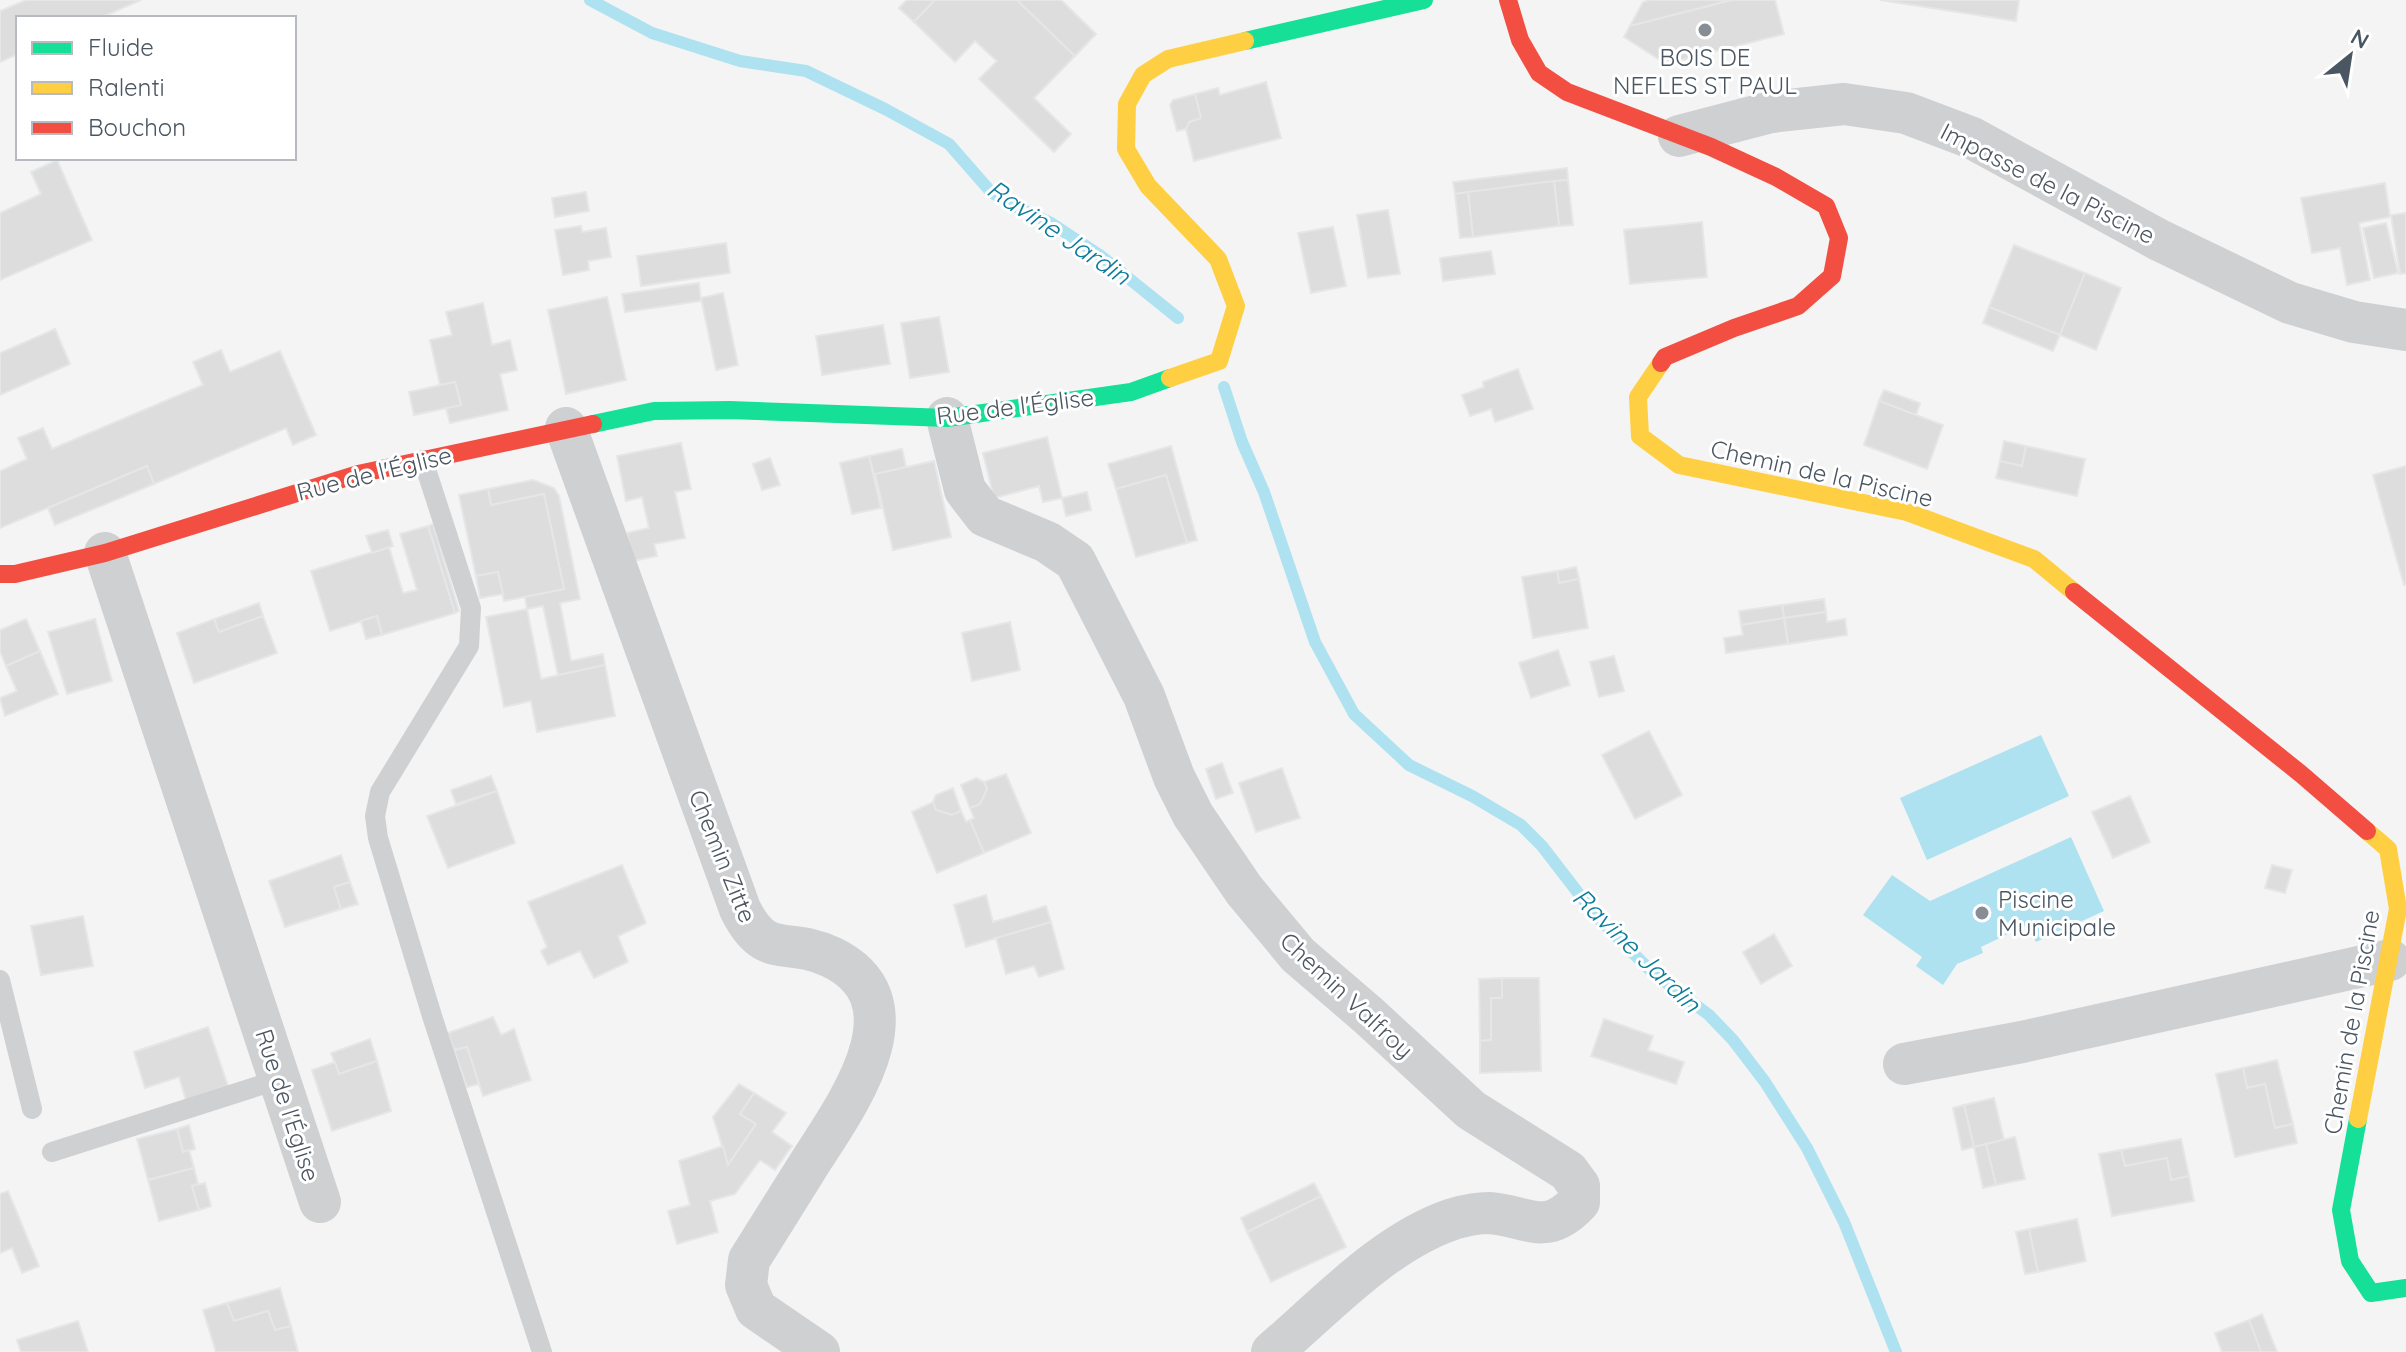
<svg xmlns="http://www.w3.org/2000/svg" width="2406" height="1352" font-family="Quicksand,sans-serif">
<rect width="100%" height="100%" fill="#f4f4f4"/>
<g fill="#aee2f0">
<polygon points="2041,735 2069,796 1927,860 1900,798"/>
<polygon points="2071,837 2104,911 2036,942 2027,925 1981,947 1983,953 1957,964 1943,985 1916,966 1922,957 1863,915 1892,875 1930,901"/>
</g>
<g fill="none" stroke-linecap="round" stroke-linejoin="round">
<g stroke="#aee2f0" stroke-width="12">
<polyline points="590,0 652,33 740,61 806,71 885,109 949,144 991,192 1014,206 1051,223 1101,256 1178,318"/>
<polyline points="1224,387 1242,442 1264,492 1315,642 1354,714 1409,765 1472,796 1521,825 1542,846 1596,916 1653,973 1709,1015 1733,1040 1765,1082 1807,1148 1844,1222 1896,1352"/>
</g>
</g>
<g fill="#ddddde" stroke="#e5e6e7" stroke-width="2">
<polygon points="26,0 141,0 100,18 18,18 18,54 0,62 0,11"/>
<polygon points="907,0 935,0 914,22 899,8"/>
<polygon points="935,0 1017,0 1075,56 1034,98 1071,134 1054,152 979,79 997,61 975,41 955,62 914,22"/>
<polygon points="1017,0 1061,0 1096,34 1075,56"/>
<polygon points="1650,0 1732,0 1630,26 1643,2"/>
<polygon points="1732,0 1775,0 1784,34 1666,64 1624,37 1630,26"/>
<polygon points="1880,0 2019,0 2016,21"/>
<polygon points="1266,82 1281,138 1194,161 1186,129 1189,122 1201,118 1195,94 1218,88 1220,95"/>
<polygon points="1195,94 1201,118 1189,122 1186,129 1177,131 1170,105 1173,100"/>
<polygon points="57,160 92,240 0,280 0,213 41,194 31,172"/>
<polygon points="1567,168 1568,180 1455,194 1453,182"/>
<polygon points="1568,180 1573,225 1559,226 1554,181"/>
<polygon points="1554,181 1559,226 1473,237 1468,192"/>
<polygon points="2385,183 2390,217 2359,223 2370,280 2347,285 2340,248 2312,253 2301,198"/>
<polygon points="586,192 589,211 555,217 552,198"/>
<polygon points="1468,192 1473,237 1460,238 1455,194"/>
<polygon points="1388,210 1400,274 1368,278 1357,215"/>
<polygon points="2406,213 2406,273 2400,274 2391,215"/>
<polygon points="1702,222 1707,277 1630,284 1624,230"/>
<polygon points="2386,223 2398,273 2374,278 2363,228"/>
<polygon points="581,226 582,232 606,228 611,257 588,261 589,270 563,275 555,230"/>
<polygon points="1333,227 1346,286 1311,293 1298,233"/>
<polygon points="726,243 730,273 641,286 637,256"/>
<polygon points="2014,245 2085,273 2060,335 1989,307"/>
<polygon points="1491,251 1495,274 1443,281 1440,258"/>
<polygon points="2085,273 2121,288 2096,350 2060,335"/>
<polygon points="699,283 701,301 625,312 622,294"/>
<polygon points="723,293 738,365 716,370 701,298"/>
<polygon points="607,297 626,380 566,394 548,310"/>
<polygon points="483,303 492,345 510,340 517,370 500,374 508,410 450,423 446,408 461,405 455,382 440,385 430,340 452,335 446,312"/>
<polygon points="1989,307 2060,335 2053,351 1983,323"/>
<polygon points="939,317 949,372 910,378 901,323"/>
<polygon points="883,325 890,364 822,375 816,336"/>
<polygon points="55,329 70,364 0,395 0,353"/>
<polygon points="221,350 230,372 280,351 316,435 293,445 286,428 154,484 147,466 0,528 0,471 27,459 18,438 43,428 52,449 203,385 193,362"/>
<polygon points="1518,369 1533,409 1495,422 1491,409 1470,416 1462,395 1484,387 1483,382"/>
<polygon points="455,382 461,405 414,415 409,392"/>
<polygon points="1884,390 1920,403 1916,415 1879,401"/>
<polygon points="1879,401 1943,425 1927,469 1864,445"/>
<polygon points="1047,437 1062,498 1043,502 1039,486 994,498 983,453"/>
<polygon points="2004,441 2026,446 2022,466 2000,461"/>
<polygon points="681,443 691,489 675,492 685,538 654,544 657,556 633,561 627,533 649,528 642,497 626,501 617,456"/>
<polygon points="1171,446 1197,540 1187,543 1166,475 1116,489 1108,464"/>
<polygon points="2026,446 2085,459 2077,496 1996,478 2000,461 2022,466"/>
<polygon points="902,449 906,467 874,475 869,456"/>
<polygon points="869,456 881,508 852,514 840,463"/>
<polygon points="770,458 780,485 762,490 753,464"/>
<polygon points="934,461 951,537 893,550 875,474"/>
<polygon points="147,466 154,484 55,525 48,508"/>
<polygon points="2406,466 2406,584 2404,585 2373,475"/>
<polygon points="1166,475 1187,543 1136,557 1116,489"/>
<polygon points="533,480 554,488 559,496 580,599 560,603 571,661 603,654 605,665 558,675 543,606 527,609 525,597 564,589 544,494 491,505 488,489"/>
<polygon points="488,489 491,505 544,494 564,589 504,601 498,572 476,576 459,495"/>
<polygon points="1087,492 1091,510 1066,516 1062,498"/>
<polygon points="433,524 459,611 455,613 428,526"/>
<polygon points="428,526 455,613 382,635 377,616 330,631 311,571 389,547 403,593 417,590 400,534"/>
<polygon points="388,530 393,546 372,553 366,536"/>
<polygon points="1576,567 1579,579 1559,583 1557,571"/>
<polygon points="1557,571 1559,583 1579,579 1588,628 1533,638 1522,577"/>
<polygon points="498,572 503,594 480,598 476,576"/>
<polygon points="1824,599 1826,612 1784,618 1782,605"/>
<polygon points="259,603 263,616 219,632 214,619"/>
<polygon points="1782,605 1784,618 1741,625 1739,611"/>
<polygon points="527,609 541,679 605,665 615,716 537,732 531,701 504,707 486,617"/>
<polygon points="1826,612 1827,622 1845,619 1847,635 1788,644 1784,618"/>
<polygon points="263,616 277,653 194,683 177,633 214,619 219,632"/>
<polygon points="377,616 382,635 366,639 361,621"/>
<polygon points="1784,618 1788,644 1726,653 1724,638 1743,635 1741,625"/>
<polygon points="26,619 40,651 6,666 0,651 0,630"/>
<polygon points="95,619 112,681 67,694 48,632"/>
<polygon points="1010,622 1020,670 972,681 962,633"/>
<polygon points="1558,650 1570,685 1531,698 1519,663"/>
<polygon points="40,651 58,694 5,716 0,698 17,691 6,666"/>
<polygon points="1614,656 1624,691 1599,697 1590,662"/>
<polygon points="1649,731 1682,795 1635,819 1602,755"/>
<polygon points="1222,763 1233,793 1216,799 1206,769"/>
<polygon points="1282,768 1300,818 1256,832 1239,783"/>
<polygon points="1006,774 1031,833 984,853 970,820 974,818 970,808 980,804 987,789 984,782"/>
<polygon points="491,776 497,791 456,804 451,790"/>
<polygon points="976,778 984,782 987,789 980,804 970,808 961,785"/>
<polygon points="953,788 961,811 952,815 936,810 933,802 936,795"/>
<polygon points="497,791 515,843 448,868 427,816"/>
<polygon points="2130,796 2150,842 2113,858 2092,812"/>
<polygon points="933,802 936,810 952,815 961,811 966,822 970,820 984,853 937,873 912,812"/>
<polygon points="341,855 350,882 334,887 341,909 285,927 269,881"/>
<polygon points="622,865 646,923 618,936 628,962 594,978 580,951 548,965 541,951 547,947 528,902"/>
<polygon points="2272,865 2292,870 2285,893 2265,888"/>
<polygon points="350,882 358,904 341,909 334,887"/>
<polygon points="986,895 993,922 1046,906 1051,922 966,947 954,905"/>
<polygon points="83,916 93,966 41,975 31,926"/>
<polygon points="1051,922 1064,969 1039,977 1034,966 1006,974 996,938"/>
<polygon points="1774,934 1792,966 1761,984 1743,952"/>
<polygon points="1502,978 1502,998 1491,998 1491,1040 1480,1041 1479,979"/>
<polygon points="1502,978 1539,978 1541,1071 1480,1073 1480,1041 1491,1040 1491,998 1502,998"/>
<polygon points="493,1017 501,1035 514,1029 531,1080 483,1096 467,1047 454,1050 448,1033"/>
<polygon points="1604,1019 1653,1036 1648,1050 1684,1062 1676,1084 1591,1056"/>
<polygon points="208,1027 228,1086 186,1100 179,1077 145,1088 134,1052"/>
<polygon points="370,1039 377,1061 339,1074 331,1053"/>
<polygon points="467,1047 479,1084 467,1087 454,1050"/>
<polygon points="2277,1060 2293,1124 2275,1128 2265,1084 2247,1088 2243,1068"/>
<polygon points="377,1061 391,1111 332,1131 312,1070 335,1062 339,1074"/>
<polygon points="2243,1068 2247,1088 2265,1084 2275,1128 2293,1124 2297,1143 2235,1157 2216,1074"/>
<polygon points="739,1084 754,1093 740,1114 756,1124 728,1165 713,1117"/>
<polygon points="754,1093 786,1113 772,1132 792,1146 775,1170 760,1160 735,1194 710,1201 718,1232 677,1244 668,1211 690,1205 679,1161 723,1146 728,1165 756,1124 740,1114"/>
<polygon points="1994,1098 2004,1140 1974,1147 1964,1105"/>
<polygon points="1964,1105 1974,1147 1962,1150 1953,1108"/>
<polygon points="189,1125 195,1149 183,1152 177,1129"/>
<polygon points="177,1129 183,1152 189,1150 194,1168 148,1180 137,1139"/>
<polygon points="2015,1137 2025,1179 1996,1185 1986,1144"/>
<polygon points="2181,1139 2189,1176 2171,1180 2167,1158 2125,1166 2121,1150"/>
<polygon points="1986,1144 1996,1185 1983,1188 1974,1147"/>
<polygon points="2121,1150 2125,1166 2167,1158 2171,1180 2189,1176 2194,1201 2112,1216 2099,1154"/>
<polygon points="194,1168 198,1184 192,1186 199,1210 159,1221 148,1180"/>
<polygon points="205,1183 211,1206 199,1210 192,1186"/>
<polygon points="1314,1183 1321,1196 1247,1232 1241,1218"/>
<polygon points="8,1191 39,1266 22,1273 12,1248 0,1253 0,1194"/>
<polygon points="1321,1196 1346,1247 1271,1282 1247,1232"/>
<polygon points="2077,1219 2086,1261 2038,1272 2029,1229"/>
<polygon points="2029,1229 2038,1272 2025,1274 2016,1232"/>
<polygon points="280,1288 291,1326 275,1330 268,1311 234,1321 227,1303"/>
<polygon points="227,1303 234,1321 268,1311 275,1330 291,1326 298,1352 216,1352 203,1310"/>
<polygon points="2262,1314 2277,1352 2261,1352 2249,1320"/>
<polygon points="2249,1320 2261,1352 2222,1352 2215,1333"/>
<polygon points="78,1321 88,1352 21,1352 17,1340"/>
</g>
<g fill="none" stroke-linecap="round" stroke-linejoin="round">
<g stroke="#ced0d2" stroke-width="20">
<polyline points="423,460 471,608 469,646 380,792 375,816 378,838 432,1016 542,1352"/>
<polyline points="0,980 32,1109"/>
<polyline points="52,1152 280,1079"/>
</g>
<g stroke="#ced0d2" stroke-width="42">
<polyline points="1679,136 1771,112 1844,104 1906,113 1972,138 2159,240 2290,303 2354,322 2406,330"/>
<path d="M 947,418 L 965,490 L 985,516 L 1047,542 L 1075,561 L 1144,696 L 1174,777 L 1193,815 L 1244,890 L 1298,955 L 1369,1016 L 1471,1110 L 1568,1171 L 1579,1186 L 1579,1202 C 1545,1238 1529,1216 1489,1213 C 1479,1213 1463,1216 1453,1219 C 1384,1242 1326,1306 1272,1352"/>
<path d="M 566,428 L 740,909 C 766,962 787,936 831,957 C 923,1001 847,1105 811,1161 C 790,1194 770,1227 749,1260 L 746,1285 L 756,1309 L 819,1352"/>
<polyline points="105,553 320,1202"/>
<polyline points="1904,1064 2022,1042 2390,960"/>
</g>
<g stroke="#16e098" stroke-width="18">
<polyline points="1245,41 1424,0"/>
<polyline points="593,424 654,411 730,410 947,418 1131,392 1170,378"/>
<polyline points="2358,1119 2341,1210 2350,1261 2371,1293 2406,1288"/>
</g>
<g stroke="#ffcf43" stroke-width="18">
<polyline points="1661,363 1638,397 1640,436 1679,465 1907,512 2034,559 2074,592"/>
<polyline points="1170,378 1219,361 1236,306 1218,259 1148,186 1126,149 1127,104 1143,75 1168,59 1245,41"/>
<polyline points="2358,1119 2398,909 2388,849 2367,831"/>
</g>
<g stroke="#f24e42" stroke-width="18">
<polyline points="1508,0 1520,40 1539,73 1567,92 1711,147 1776,177 1826,206 1839,238 1832,276 1798,306 1734,328 1665,357 1661,363"/>
<polyline points="0,574 15,574 105,553 358,474 593,424"/>
<polyline points="2074,592 2301,774 2367,831"/>
</g>
</g>
<g fill="#868d94" stroke="#fff" stroke-width="3">
<circle cx="1705" cy="30" r="8"/>
<circle cx="1982" cy="913" r="8"/>
</g>
<g text-anchor="middle" dominant-baseline="central" stroke-width="6" stroke-linejoin="round" paint-order="stroke">
<g font-size="24" fill="#4a5661" stroke="#fff">
<text x="1705" y="57">BOIS DE<tspan x="1705" dy="28">NEFLES ST PAUL</tspan></text>
<text x="1998" y="899" text-anchor="start">Piscine<tspan x="1998" dy="28">Municipale</tspan></text>
</g>
<g font-size="24" fill="#4a5661" stroke="#fff">
<text transform="translate(2048 183) rotate(27)">Impasse de la Piscine</text>
<text transform="translate(1015 406) rotate(-7)">Rue de l'Église</text>
<text transform="translate(374 473) rotate(-14)">Rue de l'Église</text>
<text transform="translate(1822 473) rotate(13)">Chemin de la Piscine</text>
<text transform="translate(723 856) rotate(68)">Chemin Zitte</text>
<text transform="translate(1347 995) rotate(43)">Chemin Valfroy</text>
<text transform="translate(2351 1022) rotate(-80)">Chemin de la Piscine</text>
<text transform="translate(288 1105) rotate(72)">Rue de l'Église</text>
</g>
<g font-size="26" font-style="italic" fill="#0c7c9b" stroke="#fff">
<text transform="translate(1059 232) rotate(34)">Ravine Jardin</text>
<text transform="translate(1637 950) rotate(44)">Ravine Jardin</text>
</g>
</g>
<rect x="16" y="16" width="280" height="144" fill="#ffffff" stroke="#b7bbc0" stroke-width="2"/>
<rect x="32" y="42" width="40" height="12" fill="#16e098" stroke="#b7bbc0" stroke-width="2"/>
<text x="88" y="56" font-size="24" fill="#4a5661">Fluide</text>
<rect x="32" y="82" width="40" height="12" fill="#ffcf43" stroke="#b7bbc0" stroke-width="2"/>
<text x="88" y="96" font-size="24" fill="#4a5661">Ralenti</text>
<rect x="32" y="122" width="40" height="12" fill="#f24e42" stroke="#b7bbc0" stroke-width="2"/>
<text x="88" y="136" font-size="24" fill="#4a5661">Bouchon</text>
<g transform="translate(2350 56) rotate(30)" stroke="#ffffff" stroke-width="6" paint-order="stroke">
<path d="M0-6L14 30L0 20L-14 30Z" fill="#4a5661"/>
<text y="-12" font-size="22" font-weight="bold" text-anchor="middle" fill="#4a5661">N</text>
</g>
</svg>
